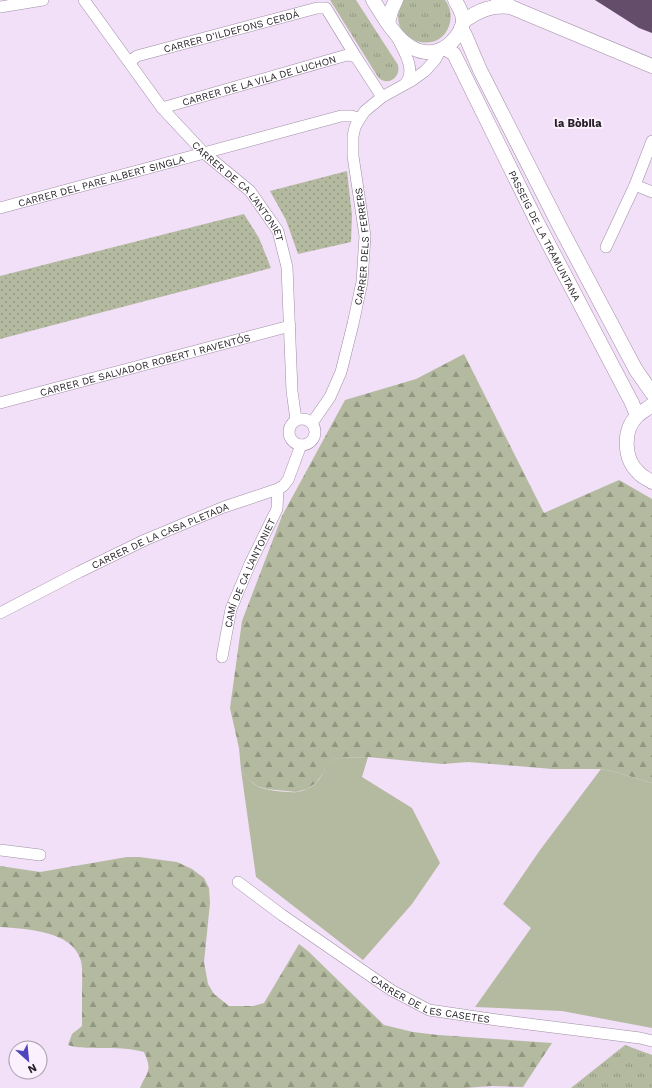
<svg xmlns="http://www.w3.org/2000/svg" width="652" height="1088" font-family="'Work Sans',sans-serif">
<defs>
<pattern id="grass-tufts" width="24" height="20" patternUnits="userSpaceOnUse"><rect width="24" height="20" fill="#b4baa0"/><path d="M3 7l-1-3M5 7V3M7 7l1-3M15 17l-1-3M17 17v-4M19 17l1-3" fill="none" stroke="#929782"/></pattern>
<pattern id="forest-firs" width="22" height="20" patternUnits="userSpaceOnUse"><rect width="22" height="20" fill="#b4baa0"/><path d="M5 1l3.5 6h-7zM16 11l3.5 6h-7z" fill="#929782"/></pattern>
<pattern id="park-dots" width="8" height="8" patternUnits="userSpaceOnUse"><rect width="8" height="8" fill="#b4baa0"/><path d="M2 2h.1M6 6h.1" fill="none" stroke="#929782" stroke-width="1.8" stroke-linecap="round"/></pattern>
</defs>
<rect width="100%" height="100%" fill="#f2dff8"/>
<g fill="url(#grass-tufts)">
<path d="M 330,0 L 356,0 L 398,65 C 401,78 387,87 378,77 Z"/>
<path d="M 404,0 L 445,0 C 451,8 452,17 449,26 C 437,60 380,37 404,0 Z"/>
<polygon points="625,1045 652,1055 652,1088 571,1088"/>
</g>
<g fill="url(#forest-firs)">
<polygon points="464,354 544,513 619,480 652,499 652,783 615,772 601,769 552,769 468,762 442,764 368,757 339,758 329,761 323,773 316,783 307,789 296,792 267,789 257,786 248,779 241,770 239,748 230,708 242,621 282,516 345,400 416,379"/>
<path d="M 127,857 L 139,857 L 177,862 L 192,869 L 204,878 L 209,888 L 210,903 L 204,962 L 208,984 L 214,994 L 229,1006 L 253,1006 L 264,1003 L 299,944 L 308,951 L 384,1025 L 413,1032 L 438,1035 L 552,1043 L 523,1087 L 491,1086 L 465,1088 L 140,1088 C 147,1071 153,1072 144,1052 C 130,1048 115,1048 100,1048 C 86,1047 81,1049 68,1045 L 72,1034 L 82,1026 C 82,1014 82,1003 82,991 C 82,981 83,971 81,961 C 73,930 25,929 0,927 L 0,866 L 40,872 Z"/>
</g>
<g fill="url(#park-dots)">
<polygon points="347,171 352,215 351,242 298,254 286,220 270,191"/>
<polygon points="244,214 259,238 271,268 0,339 0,276"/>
</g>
<g fill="#b4baa0">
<path d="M 368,757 L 362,777 L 412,808 L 440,863 L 412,904 L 363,960 L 256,877 L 241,770 C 246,776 250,782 257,786 C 264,790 288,793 297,792 C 303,791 311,788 316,783 C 322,777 325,769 328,761 L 339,758 Z"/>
<polygon points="601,769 615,772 652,783 652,1028 562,1011 475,1007 531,928 503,904 540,850"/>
</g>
<polygon fill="#644d6a" points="595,0 652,0 652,33 639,28"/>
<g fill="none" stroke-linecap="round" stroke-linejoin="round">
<defs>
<g id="minor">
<path id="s1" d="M 84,0 L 162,108 L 204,153 L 250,191 L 278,231 L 287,267 L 292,391 L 296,420"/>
<polyline points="0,7 43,0"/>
<path d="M 397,37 C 404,51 417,71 405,84"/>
<path id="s2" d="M 131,64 L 132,60 L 137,56 L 317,8 L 326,8 L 356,57 L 382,97"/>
<path id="s3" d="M 162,108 L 347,55 L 356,57"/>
<polyline points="635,185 652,192"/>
<path id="s4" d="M 0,208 L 341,116 L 351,116 L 360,118"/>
<polyline points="606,247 635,185 652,141"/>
<path id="s5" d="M 0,403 L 290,326"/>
<circle cx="302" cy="432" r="13"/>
<path id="s6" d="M 312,423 L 330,397 L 341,372 L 353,324 L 362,282 L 365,236 L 353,156 L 353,136 L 355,127 L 360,118 L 365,111 L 382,97 L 411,81 L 425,71 L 435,60 L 440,51"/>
<path id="s7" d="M 0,613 L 79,572 L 145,540 L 224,507 L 278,489 L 283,486 L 288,480 L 301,445"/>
<path id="s8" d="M 222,657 L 231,609 L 250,564 L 277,509 L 278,489"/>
<polyline points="0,850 40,855"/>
<path id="s9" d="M 238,882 L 282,915 L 391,990 L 429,1010 L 497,1020 L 640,1038 L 652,1041"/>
</g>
<g id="tertiary">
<path d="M 373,0 C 383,16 395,38 411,47 C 428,57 445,52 456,37 C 460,32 463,25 463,20 C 463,13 458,6 455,0"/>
<polyline points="498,0 513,8 652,66"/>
<path d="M 463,22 C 478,10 492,5 511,7"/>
<polyline points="388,23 391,11 396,0"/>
<polyline points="461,28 465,35 480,70 559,225 636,370 652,393"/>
<path id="s10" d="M 445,48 L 454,54 L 537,222 L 632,403 L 637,416"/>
<path d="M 652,405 C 647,409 641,412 637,416 C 622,431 624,460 639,473 C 642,477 648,479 652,482"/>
</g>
</defs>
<use href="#minor" stroke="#a08ea5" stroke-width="12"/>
<use href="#tertiary" stroke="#a08ea5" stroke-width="15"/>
<use href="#minor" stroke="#fff" stroke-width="11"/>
<use href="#tertiary" stroke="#fff" stroke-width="14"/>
</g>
<g text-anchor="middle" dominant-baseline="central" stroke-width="4" stroke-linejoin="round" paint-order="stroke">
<g font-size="10" fill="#272029" stroke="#fbf0fe">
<text stroke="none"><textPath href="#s2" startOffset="108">CARRER D'ILDEFONS CERDÁ</textPath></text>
<text stroke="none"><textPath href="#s3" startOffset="101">CARRER DE LA VILA DE LUCHON</textPath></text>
<text stroke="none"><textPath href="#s4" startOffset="105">CARRER DEL PARE ALBERT SINGLA</textPath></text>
<text stroke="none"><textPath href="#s1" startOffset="247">CARRER DE CA L'ANTONIET</textPath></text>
<text stroke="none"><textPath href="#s10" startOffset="214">PASSEIG DE LA TRAMUNTANA</textPath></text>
<text stroke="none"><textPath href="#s6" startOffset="187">CARRER DELS FERRERS</textPath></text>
<text stroke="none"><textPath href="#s5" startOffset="150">CARRER DE SALVADOR ROBERT I RAVENTÓS</textPath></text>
<text stroke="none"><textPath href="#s7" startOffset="178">CARRER DE LA CASA PLETADA</textPath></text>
<text stroke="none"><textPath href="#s8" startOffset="89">CAMÍ DE CA L'ANTONIET</textPath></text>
<text stroke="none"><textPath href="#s9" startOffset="228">CARRER DE LES CASETES</textPath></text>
</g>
<g font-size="11" font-weight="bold" fill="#272029" stroke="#fbf0fe">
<text x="578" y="123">la Bòbila</text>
</g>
</g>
<g transform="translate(28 1060) rotate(153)"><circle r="19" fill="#fbf0fe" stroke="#a69da9"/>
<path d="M0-3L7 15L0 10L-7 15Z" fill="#4e45bc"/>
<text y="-6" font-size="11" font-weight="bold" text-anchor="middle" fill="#272029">N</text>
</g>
</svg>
